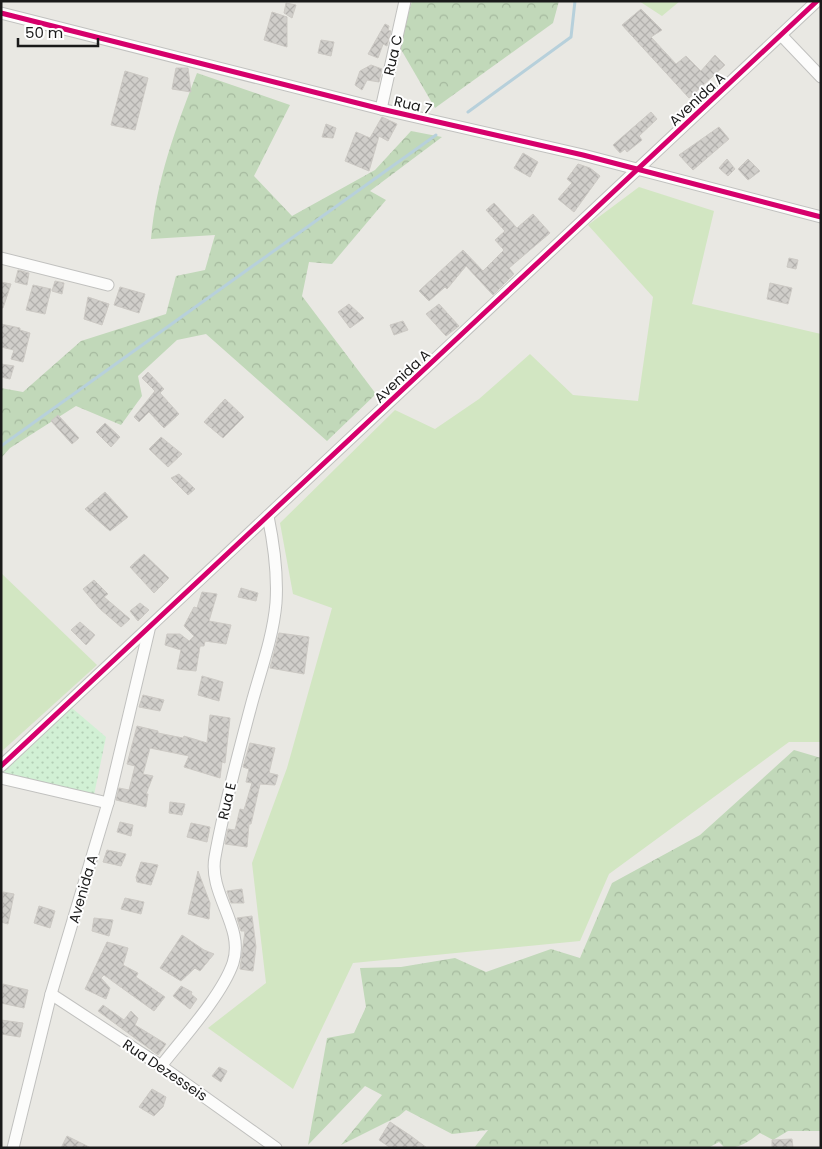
<svg xmlns="http://www.w3.org/2000/svg" width="822" height="1149" font-family="Poppins,sans-serif">
<defs>
<pattern id="forest-crowns" width="20" height="18" patternUnits="userSpaceOnUse" patternTransform="scale(1.25)"><rect width="20" height="18" fill="#c1d8b9"/><path d="M2 6a3 3 0 1 1 6 0M12 15a3 3 0 1 1 6 0" fill="none" stroke="#a5b99e"/></pattern>
<pattern id="park-dots" width="8" height="8" patternUnits="userSpaceOnUse" patternTransform="scale(1.25)"><rect width="8" height="8" fill="#d1f0d4"/><path d="M2 2h.1M6 6h.1" fill="none" stroke="#b3cdb5" stroke-width="1.8" stroke-linecap="round"/></pattern>
<pattern id="building-cross-hatch" width="8" height="8" patternUnits="userSpaceOnUse" patternTransform="scale(1.25)"><rect width="8" height="8" fill="#d0ceca"/><path d="M0 0l8 8M0 8l8-8" fill="none" stroke="#b2b0ad"/></pattern>
</defs>
<rect width="100%" height="100%" fill="#e9e8e3"/>
<g fill="#d2e6c2">
<polygon points="639,1 680,1 662,16"/>
<polygon points="639,187 714,211 692,304 821,334 821,742 789,742 609,874 580,941 353,963 293,1089 208,1028 266,983 252,863 287,768 332,608 293,594 280,523 395,410 435,429 479,399 530,354 573,395 638,401 653,297 588,225"/>
<polygon points="1,573 97,665 1,752"/>
</g>
<g fill="url(#forest-crowns)">
<polygon points="412,1 559,1 553,23 435,108 399,46"/>
<path d="M 197,73 L 290,105 L 254,176 L 292,216 L 375,170 L 411,131 L 442,137 L 370,191 L 386,200 L 332,264 L 309,262 L 302,296 L 376,394 L 327,441 L 206,334 L 177,340 L 138,376 L 142,396 L 121,425 L 76,406 L 10,448 L 1,458 L 1,388 L 23,392 L 81,341 L 166,314 L 176,276 L 205,270 L 215,235 L 151,239 C 156,181 176,127 197,73 Z"/>
<path d="M 794,750 L 821,758 L 821,1131 L 788,1131 L 773,1140 L 760,1133 C 748,1142 740,1148 725,1148 L 719,1142 L 708,1148 L 474,1148 L 488,1130 L 452,1134 L 406,1110 L 399,1116 L 341,1145 L 382,1095 L 365,1086 L 308,1145 L 327,1038 L 354,1033 L 366,1007 L 360,968 L 401,967 L 455,958 L 486,972 L 551,949 L 580,958 L 612,883 L 700,835 Z"/>
</g>
<polygon fill="url(#park-dots)" points="72,708 106,737 94,795 2,773"/>
<g fill="none" stroke-linecap="round" stroke-linejoin="round">
<g stroke="#b7d0db" stroke-width="3">
<polyline points="468,112 571,37 575,1"/>
<polyline points="1,446 436,135"/>
</g>
</g>
<g fill="url(#building-cross-hatch)" stroke="#ccc9c4">
<polygon points="286,3 296,5 292,18 284,13"/>
<polygon points="641,9 662,30 651,37 676,64 686,56 701,71 715,55 725,65 689,98 622,25"/>
<polygon points="272,12 287,17 287,47 264,40"/>
<polygon points="385,24 389,26 388,30 391,31 387,46 383,44 378,58 368,54"/>
<polygon points="321,40 334,42 331,56 318,53"/>
<polygon points="371,65 382,69 379,82 367,80 362,90 355,85 360,71"/>
<polygon points="176,68 188,68 191,92 172,89"/>
<polygon points="125,71 148,78 135,130 111,125"/>
<polygon points="651,112 657,119 639,136 642,140 627,152 625,149 620,153 613,145"/>
<polygon points="382,117 397,124 388,141 379,136 369,171 345,161 356,132 370,138"/>
<polygon points="326,124 336,128 333,138 322,137"/>
<polygon points="719,127 729,139 693,170 679,155"/>
<polygon points="523,153 538,162 530,177 514,168"/>
<polygon points="727,159 735,169 728,176 719,168"/>
<polygon points="748,159 760,171 748,180 738,169"/>
<polygon points="578,164 590,168 600,176 574,212 558,199 572,183 567,179"/>
<polygon points="494,203 517,228 533,214 550,233 509,268 514,274 493,295 466,266 447,289 445,287 429,301 419,291 463,250 483,271 504,250 495,240 505,231 486,210"/>
<polygon points="789,258 798,260 796,269 787,267"/>
<polygon points="18,270 29,273 27,285 15,282"/>
<polygon points="55,281 64,283 62,294 52,291"/>
<polygon points="1,282 11,284 3,308 1,308"/>
<polygon points="770,283 792,288 788,304 767,299"/>
<polygon points="33,285 51,289 45,314 26,310"/>
<polygon points="120,287 145,294 139,313 114,305"/>
<polygon points="88,297 109,304 102,325 84,319"/>
<polygon points="349,304 364,318 350,328 338,312"/>
<polygon points="439,304 459,326 446,336 426,314"/>
<polygon points="403,321 408,330 394,335 390,325"/>
<polygon points="1,324 20,328 20,330 30,333 23,362 11,359 14,350 1,347"/>
<polygon points="1,364 14,366 10,379 1,377"/>
<polygon points="148,372 164,389 160,393 179,414 164,428 149,412 139,422 134,417 155,391 142,378"/>
<polygon points="225,399 244,417 223,438 204,422"/>
<polygon points="58,415 79,438 72,444 51,421"/>
<polygon points="105,423 120,437 111,447 96,432"/>
<polygon points="161,437 182,454 168,467 149,449"/>
<polygon points="179,474 195,489 188,495 171,478"/>
<polygon points="105,492 128,517 110,531 85,509"/>
<polygon points="144,554 169,578 154,593 130,567"/>
<polygon points="94,580 108,594 104,597 130,619 121,627 100,609 83,589"/>
<polygon points="241,588 258,593 256,601 238,597"/>
<polygon points="202,592 217,594 209,621 231,625 226,644 205,641 204,646 200,646 196,671 177,669 181,650 165,645 167,634 180,634 189,641 194,636 184,626 194,607 197,608"/>
<polygon points="140,603 149,610 138,621 130,611"/>
<polygon points="80,622 95,635 86,645 71,630"/>
<polygon points="279,633 309,637 304,674 270,668"/>
<polygon points="202,676 223,682 219,701 198,695"/>
<polygon points="143,695 164,700 160,711 139,707"/>
<polygon points="210,715 230,718 225,763 222,762 220,778 184,767 189,756 150,748 143,774 153,776 146,794 148,794 146,807 116,800 119,788 129,790 135,766 127,764 137,726 158,731 158,733 183,738 184,736 207,743"/>
<polygon points="250,743 275,748 269,773 278,775 275,785 260,784 251,824 249,824 247,847 225,844 228,829 235,830 240,809 244,810 252,783 246,782 249,769 243,767"/>
<polygon points="170,802 185,804 182,815 169,813"/>
<polygon points="120,822 133,825 131,836 117,832"/>
<polygon points="191,823 210,827 207,842 187,837"/>
<polygon points="107,850 126,854 121,866 103,862"/>
<polygon points="141,862 158,865 151,885 137,882 136,877"/>
<polygon points="198,871 210,903 209,919 188,914"/>
<polygon points="242,889 244,903 231,903 227,891"/>
<polygon points="3,892 14,894 8,924 1,922"/>
<polygon points="125,898 144,902 141,914 121,909"/>
<polygon points="39,906 55,911 50,928 34,923"/>
<polygon points="252,916 256,947 253,971 240,969 245,931 241,931 237,918"/>
<polygon points="94,918 113,920 109,936 92,931"/>
<polygon points="182,935 204,950 214,954 200,971 195,968 181,981 160,968"/>
<polygon points="107,942 128,948 123,965 138,973 136,977 165,997 154,1011 104,975 101,978 110,988 106,999 85,989"/>
<polygon points="3,984 28,990 24,1008 1,1003"/>
<polygon points="181,986 192,992 191,994 197,999 190,1009 173,996"/>
<polygon points="103,1005 124,1020 131,1011 138,1018 135,1025 166,1044 158,1055 98,1011"/>
<polygon points="1,1020 23,1023 20,1037 1,1034"/>
<polygon points="219,1067 227,1071 221,1082 212,1076"/>
<polygon points="152,1089 166,1097 163,1107 154,1116 139,1107"/>
<polygon points="390,1122 411,1136 427,1148 391,1148 379,1140"/>
<polygon points="67,1136 91,1148 61,1148"/>
<polygon points="792,1139 793,1148 772,1148 772,1140"/>
</g>
<g fill="none" stroke-linecap="round" stroke-linejoin="round">
<defs>
<g id="minor">
<polyline points="1,13 381,109 583,155 821,217"/>
<polyline points="781,35 821,77"/>
<polyline points="381,109 405,1"/>
<polyline points="1,258 108,285"/>
<polyline points="1,766 817,1"/>
<polyline points="1,778 108,803"/>
<polyline points="51,994 161,1066 276,1148"/>
<path d="M 161,1066 C 183,1038 222,995 233,963 C 245,927 208,894 215,857 C 224,806 238,755 251,706 C 260,672 273,638 276,603 C 278,573 274,545 268,516"/>
<polyline points="13,1148 51,994 108,803 149,630"/>
</g>
</defs>
<use href="#minor" stroke="#c1c1bf" stroke-width="13"/>
<use href="#minor" stroke="#fcfcfb" stroke-width="11"/>
<defs>
<g id="cycleway">
<polyline points="1,13 381,109 583,155 821,217"/>
<polyline points="1,766 817,1"/>
</g>
</defs>
<use href="#cycleway" stroke="#fff" stroke-width="8"/>
<use href="#cycleway" stroke="#d6006c" stroke-width="5"/>
</g>
<g text-anchor="middle" dominant-baseline="central" stroke-width="4" stroke-linejoin="round" paint-order="stroke">
<g font-size="14" fill="#1a1a1a" stroke="#fff">
<text transform="translate(393 55) rotate(-77)">Rua C</text>
<text transform="translate(697 99) rotate(-43)">Avenida A</text>
<text transform="translate(413 105) rotate(13)">Rua 7</text>
<text transform="translate(402 376) rotate(-43)">Avenida A</text>
<text transform="translate(227 801) rotate(-77)">Rua E</text>
<text transform="translate(83 889) rotate(-74)">Avenida A</text>
<text transform="translate(165 1070) rotate(34)">Rua Dezesseis</text>
</g>
</g>
<rect width="822" height="1149" fill="none" stroke="#1a1a1a" stroke-width="5"/>
<path d="M18 38v8h80v-8" fill="none" stroke="#1a1a1a" stroke-width="2.5"/>
<text x="25" y="38" font-size="15" fill="#1a1a1a" stroke="#ffffff" stroke-width="4" paint-order="stroke">50 m</text>
</svg>
